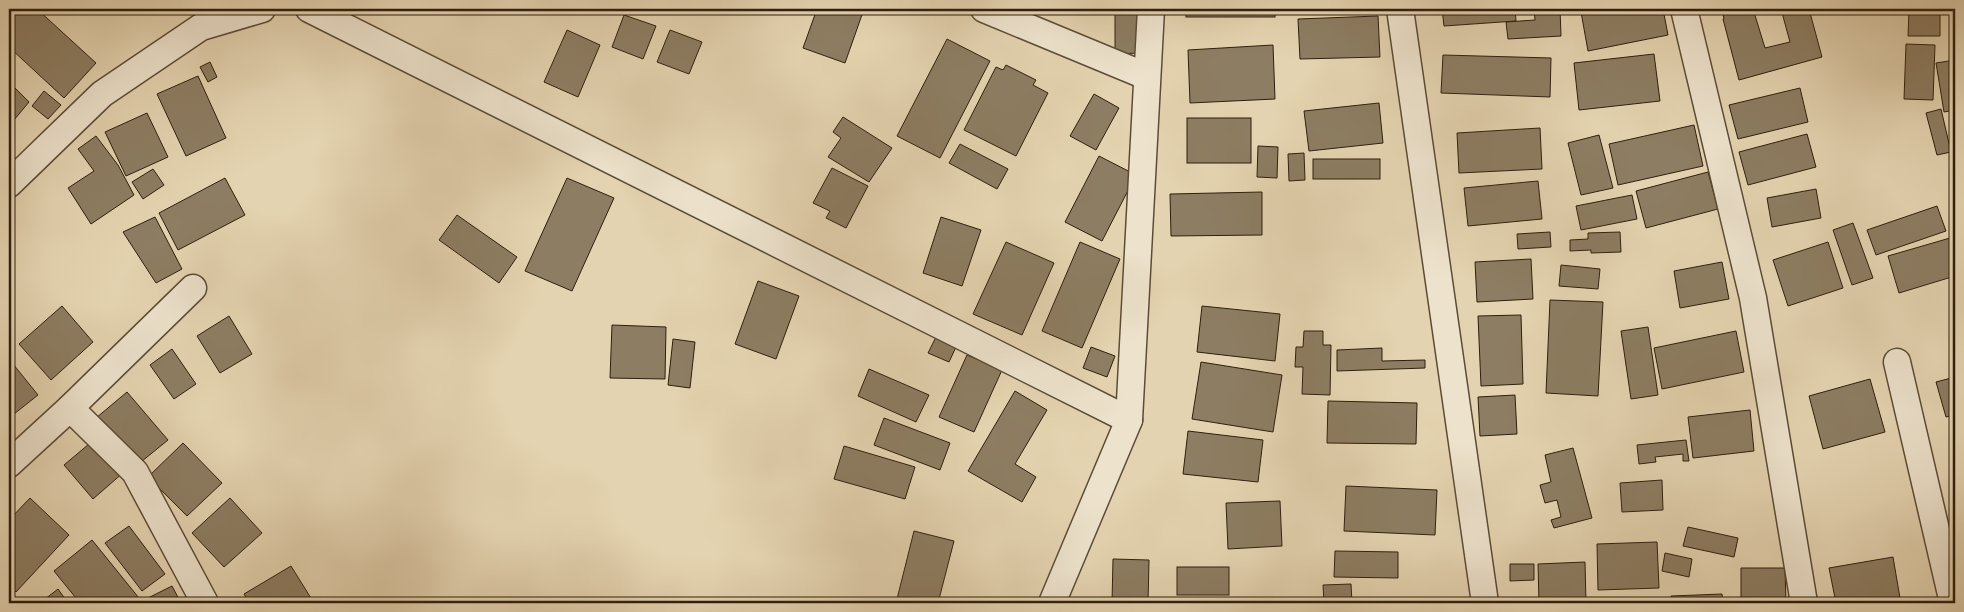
<svg xmlns="http://www.w3.org/2000/svg" width="1964" height="612" font-family="'IM FELL Great Primer',serif">
<rect width="100%" height="100%" fill="#e4d3b0"/>
<filter id="stains"><feTurbulence type="fractalNoise" baseFrequency=".004" numOctaves="4"/><feColorMatrix values="0 0 0 0 .2 0 0 0 0 .09 0 0 0 0 .02 0 0 0 .5 -.17"/></filter>
<radialGradient id="worn" r=".72"><stop offset=".6" stop-color="#630" stop-opacity="0"/><stop offset="1" stop-color="#630" stop-opacity=".3"/></radialGradient>
<g fill="#8d7d62" stroke="#2e1f0e">
<polygon points="9,9 37,9 96,63 64,98 9,47"/>
<polygon points="817,9 864,9 845,63 803,48"/>
<polygon points="1115,9 1138,9 1139,53 1115,54"/>
<rect x="1186" y="9" width="89" height="8"/>
<polygon points="1442,9 1515,9 1516,21 1444,26"/>
<polygon points="1534,9 1560,9 1561,36 1508,39 1506,22 1535,20"/>
<polygon points="1597,9 1663,9 1668,35 1588,51 1581,12"/>
<polygon points="1722,9 1766,9 1754,12 1765,48 1790,42 1781,9 1809,9 1822,57 1739,80 1723,19 1724,19"/>
<polygon points="1909,9 1940,9 1940,36 1908,36"/>
<polygon points="1952,9 1955,9 1955,48"/>
<polygon points="624,15 656,26 643,59 612,47"/>
<polygon points="1378,16 1380,57 1300,59 1298,19"/>
<polygon points="567,30 600,45 578,97 544,82"/>
<polygon points="670,30 702,42 689,74 657,62"/>
<polygon points="947,39 990,61 940,158 897,136"/>
<polygon points="1906,44 1935,45 1933,100 1904,99"/>
<polygon points="1273,45 1275,99 1190,103 1188,50"/>
<polygon points="1654,54 1660,101 1579,110 1574,63"/>
<polygon points="1443,55 1551,58 1550,97 1441,93"/>
<polygon points="1955,60 1955,110 1944,112 1936,63"/>
<polygon points="210,62 217,77 208,82 200,67"/>
<polygon points="1006,65 1036,80 1033,85 1048,93 1016,156 964,130 996,67 1003,70"/>
<polygon points="198,76 226,138 186,156 157,94"/>
<polygon points="9,82 29,102 9,126"/>
<polygon points="1800,88 1808,122 1738,139 1729,105"/>
<polygon points="44,91 61,105 48,119 32,106"/>
<polygon points="1094,94 1119,108 1096,150 1070,136"/>
<polygon points="1379,103 1383,143 1309,151 1304,111"/>
<polygon points="1941,109 1951,152 1937,155 1926,113"/>
<polygon points="147,113 168,157 126,176 105,132"/>
<polygon points="843,117 892,148 869,182 828,157 841,138 833,132"/>
<rect x="1187" y="118" width="64" height="45"/>
<polygon points="1694,125 1703,166 1618,185 1609,144"/>
<polygon points="1540,128 1542,169 1459,173 1457,133"/>
<polygon points="1807,134 1816,167 1748,185 1739,152"/>
<polygon points="1599,135 1613,188 1581,195 1568,143"/>
<polygon points="96,136 118,165 134,195 91,224 68,188 94,171 78,149"/>
<polygon points="960,144 1008,169 997,189 949,163"/>
<polygon points="1258,146 1278,147 1277,178 1257,177"/>
<polygon points="1304,153 1305,180 1289,181 1288,154"/>
<polygon points="1099,156 1136,175 1102,241 1065,222"/>
<rect x="1313" y="159" width="67" height="20"/>
<polygon points="832,168 868,186 846,228 826,218 830,211 813,203"/>
<polygon points="153,169 164,185 143,199 132,182"/>
<polygon points="1708,172 1718,209 1646,228 1636,191"/>
<polygon points="225,178 245,215 178,250 159,213"/>
<polygon points="567,178 614,198 572,291 525,271"/>
<polygon points="1538,181 1542,219 1468,226 1464,188"/>
<polygon points="1816,189 1821,218 1772,227 1767,198"/>
<polygon points="1262,192 1262,235 1171,236 1170,194"/>
<polygon points="1632,195 1637,219 1581,230 1576,206"/>
<polygon points="1937,206 1946,231 1876,255 1867,230"/>
<polygon points="457,215 517,257 499,283 439,240"/>
<polygon points="155,217 182,269 156,283 123,232"/>
<polygon points="941,217 981,230 962,286 923,273"/>
<polygon points="1853,223 1873,278 1852,285 1833,230"/>
<polygon points="1550,232 1551,247 1518,249 1517,234"/>
<polygon points="1620,232 1621,252 1591,253 1591,250 1570,251 1570,240 1588,239 1588,233"/>
<polygon points="1950,238 1955,253 1955,276 1899,293 1888,256"/>
<polygon points="1006,242 1054,263 1022,335 973,314"/>
<polygon points="1080,242 1120,259 1082,348 1042,331"/>
<polygon points="1828,242 1843,288 1788,306 1773,260"/>
<polygon points="1531,259 1533,299 1477,302 1475,262"/>
<polygon points="1722,262 1729,299 1680,308 1674,271"/>
<polygon points="1561,265 1600,269 1598,289 1559,286"/>
<polygon points="758,281 799,296 776,359 735,344"/>
<polygon points="1550,300 1603,302 1598,396 1546,393"/>
<polygon points="62,306 93,342 51,380 19,344"/>
<polygon points="1202,306 1280,314 1275,361 1197,352"/>
<polygon points="1521,315 1523,384 1481,386 1478,316"/>
<polygon points="229,316 252,354 220,373 197,336"/>
<polygon points="612,325 666,327 665,379 610,378"/>
<polygon points="1648,327 1658,395 1631,399 1621,331"/>
<polygon points="1304,331 1323,331 1323,345 1331,345 1330,395 1302,394 1303,367 1295,367 1296,347 1303,347"/>
<polygon points="1736,331 1744,372 1662,389 1654,348"/>
<polygon points="937,335 957,345 949,362 928,353"/>
<polygon points="673,339 695,342 690,388 668,385"/>
<polygon points="1091,347 1115,356 1107,377 1083,368"/>
<polygon points="1382,348 1382,361 1425,360 1425,368 1337,371 1337,350"/>
<polygon points="172,349 196,384 174,399 150,365"/>
<polygon points="967,355 1002,370 974,432 939,417"/>
<polygon points="9,359 38,395 9,418"/>
<polygon points="1201,362 1282,375 1273,432 1192,419"/>
<polygon points="869,369 929,395 916,422 858,396"/>
<polygon points="1955,377 1955,415 1946,417 1936,382"/>
<polygon points="1870,379 1885,432 1823,449 1809,396"/>
<polygon points="1015,391 1047,410 1015,464 1036,477 1022,502 968,471"/>
<polygon points="127,392 168,440 136,466 96,418"/>
<polygon points="1515,395 1517,434 1480,436 1478,397"/>
<polygon points="1328,401 1417,403 1416,444 1327,443"/>
<polygon points="1750,410 1754,451 1693,458 1688,417"/>
<polygon points="884,418 950,443 940,470 874,445"/>
<polygon points="1950,427 1955,427 1955,467"/>
<polygon points="1188,431 1263,440 1258,482 1183,474"/>
<polygon points="95,439 124,472 93,499 64,465"/>
<polygon points="1686,440 1689,461 1683,461 1683,454 1655,457 1656,462 1639,464 1637,445"/>
<polygon points="183,443 222,483 187,516 148,477"/>
<polygon points="844,446 915,467 905,499 834,479"/>
<polygon points="1573,448 1592,518 1554,528 1551,520 1561,517 1557,500 1545,503 1540,485 1551,482 1545,455"/>
<polygon points="1662,480 1663,510 1622,512 1620,483"/>
<polygon points="1346,486 1437,490 1435,535 1344,531"/>
<polygon points="30,498 69,535 16,592 9,585 9,520"/>
<polygon points="230,498 262,533 224,567 192,533"/>
<polygon points="1280,501 1282,546 1228,549 1226,503"/>
<polygon points="129,526 165,574 142,591 105,543"/>
<polygon points="1688,527 1738,538 1734,557 1683,546"/>
<polygon points="914,531 954,541 938,603 896,603"/>
<polygon points="92,540 143,603 80,603 54,571"/>
<polygon points="1657,542 1659,588 1598,590 1597,544"/>
<polygon points="1335,551 1398,552 1398,578 1334,577"/>
<polygon points="1665,553 1692,559 1689,577 1662,571"/>
<polygon points="1893,557 1900,598 1868,603 1836,603 1829,568"/>
<polygon points="1113,559 1149,560 1148,603 1112,603"/>
<polygon points="1585,562 1586,603 1539,603 1538,564"/>
<polygon points="1510,564 1534,564 1534,580 1510,581"/>
<polygon points="291,566 314,603 249,603 244,594"/>
<rect x="1177" y="567" width="52" height="28"/>
<polygon points="1741,568 1785,568 1786,603 1741,603"/>
<polygon points="1351,584 1352,603 1324,603 1323,585"/>
<polygon points="172,586 181,603 148,603 146,599"/>
<polygon points="58,589 68,603 40,603"/>
<polygon points="1722,594 1723,603 1671,603 1671,596"/>
<polygon points="772,599 801,603 771,603"/>
<polygon points="825,599 851,603 824,603"/>
</g>
<g fill="none" stroke-linecap="round" stroke-linejoin="round">
<defs>
<g id="street">
<polyline points="309,9 1129,420"/>
<polyline points="984,9 1146,76"/>
<polyline points="1400,9 1485,603"/>
<polyline points="1684,9 1753,298 1804,603"/>
<polyline points="9,184 102,94 201,27 262,9"/>
<polyline points="1897,362 1953,603"/>
<polyline points="70,408 135,472 205,603"/>
<polyline points="9,464 70,408 193,288"/>
<polyline points="1052,603 1129,420 1151,9"/>
</g>
</defs>
<use href="#street" stroke="#5c4c36" stroke-width="29"/>
<use href="#street" stroke="#ede2cc" stroke-width="26"/>
</g>
<rect width="1964" height="612" fill="none" stroke="#e4d3b0" stroke-width="30"/>
<rect x="10" y="10" width="1944" height="592" fill="none" stroke="#2e1f0e" stroke-width="2.5"/>
<rect x="15" y="15" width="1934" height="582" fill="none" stroke="#2e1f0e"/>
<rect width="100%" height="100%" filter="url(#stains)"/>
<rect width="100%" height="100%" fill="url(#worn)"/>
</svg>
